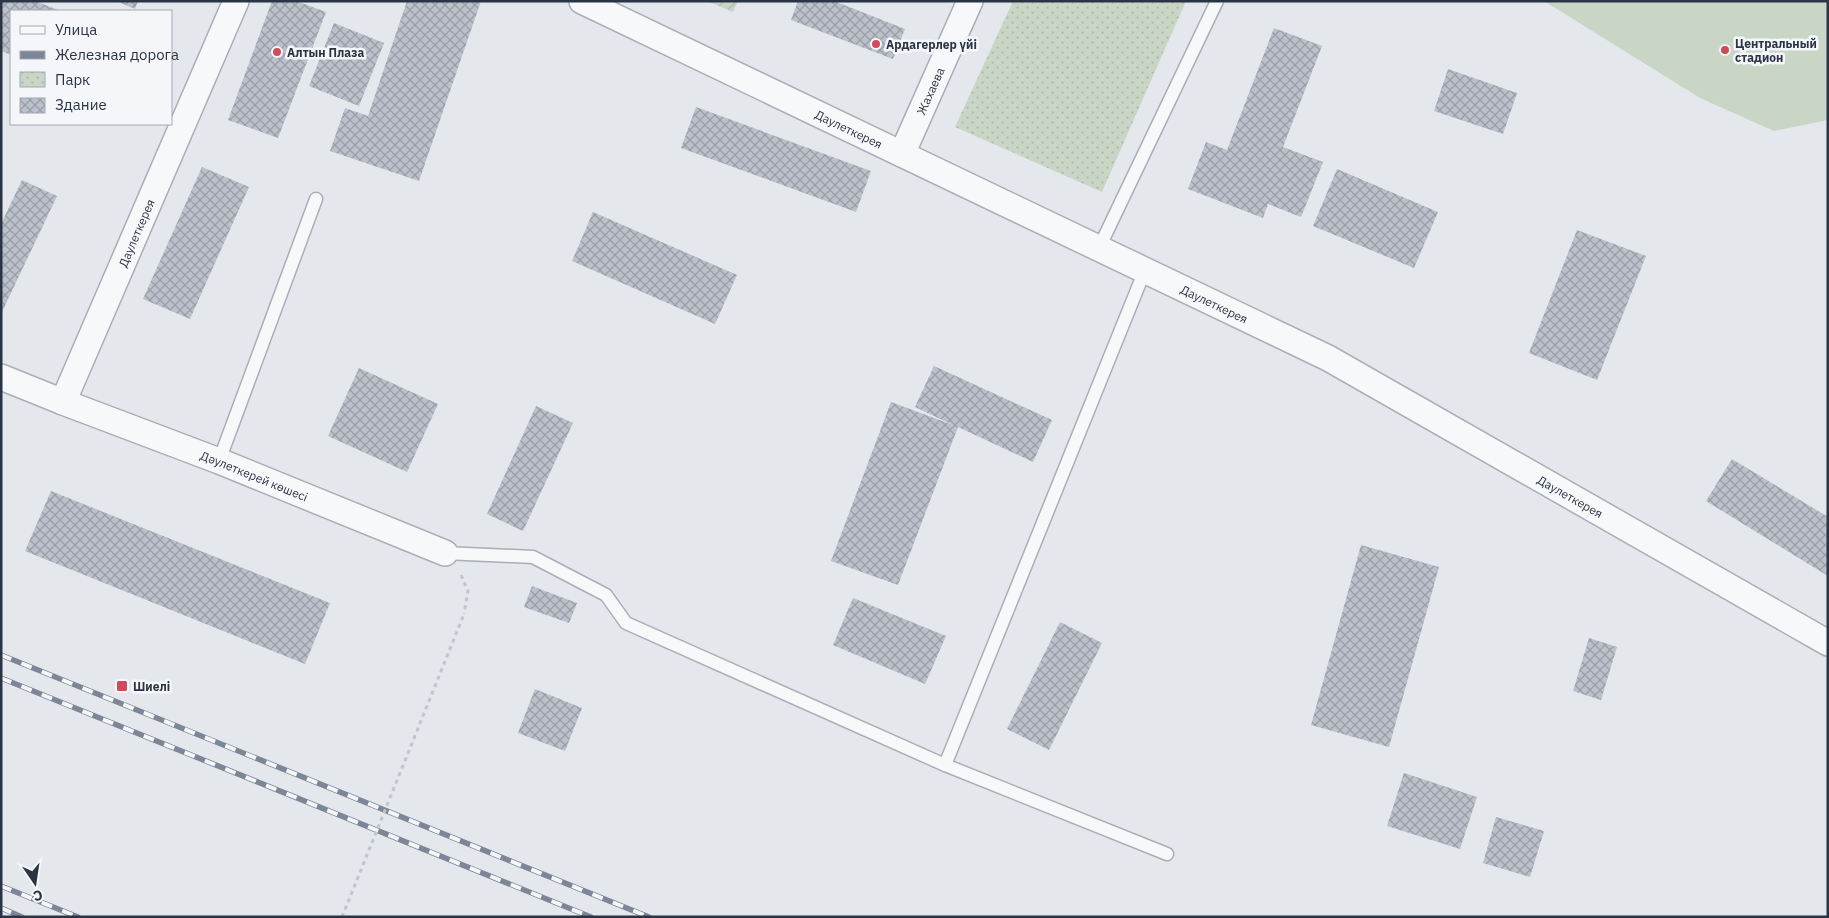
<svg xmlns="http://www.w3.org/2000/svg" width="1829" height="918" font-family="'IBM Plex Sans',sans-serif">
<defs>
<pattern id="park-dots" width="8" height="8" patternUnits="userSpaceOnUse" patternTransform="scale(1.25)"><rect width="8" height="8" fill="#c9d6c5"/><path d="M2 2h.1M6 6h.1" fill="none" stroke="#adb8ab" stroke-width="1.8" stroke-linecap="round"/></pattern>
<pattern id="garden-furrows" width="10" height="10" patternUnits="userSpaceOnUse" patternTransform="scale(1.25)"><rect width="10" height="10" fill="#c9d6c5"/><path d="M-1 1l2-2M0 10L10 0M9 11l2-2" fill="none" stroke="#adb8ab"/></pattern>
<pattern id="building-cross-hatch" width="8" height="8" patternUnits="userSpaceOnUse" patternTransform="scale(1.25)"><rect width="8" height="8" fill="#bbc0ca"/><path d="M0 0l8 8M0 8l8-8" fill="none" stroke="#989da6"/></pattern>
</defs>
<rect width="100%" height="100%" fill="#e4e7ec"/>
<polygon fill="url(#park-dots)" points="1013,1 1186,1 1102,192 955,127"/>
<polygon fill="url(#garden-furrows)" points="707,1 738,1 733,12"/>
<polygon fill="#c9d6c5" points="1544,1 1828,1 1828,120 1774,131 1700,98"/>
<g fill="url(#building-cross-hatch)">
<polygon points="1,1 35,1 61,11 11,11 11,55 1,51"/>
<polygon points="116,1 138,1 135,9"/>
<polygon points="272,1 296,1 326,12 278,138 228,120"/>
<polygon points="407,1 481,1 419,181 330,151 345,108 368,116"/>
<polygon points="798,1 834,1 905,29 893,59 791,20"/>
<polygon points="334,23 384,43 359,106 309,86"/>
<polygon points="1274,28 1322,46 1283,147 1323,162 1301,217 1268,204 1263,218 1188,189 1206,142 1227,150"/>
<polygon points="1448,69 1517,93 1503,134 1434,111"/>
<polygon points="696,107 871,171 856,212 681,148"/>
<polygon points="202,167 249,187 190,319 143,299"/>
<polygon points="1337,169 1438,212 1414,268 1313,226"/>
<polygon points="22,180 57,196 1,314 1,224"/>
<polygon points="593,212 737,275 715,324 572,261"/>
<polygon points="1577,230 1646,256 1597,380 1529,353"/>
<polygon points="934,366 1052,420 1033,462 958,427 898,585 831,561 891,402 953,425 915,407"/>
<polygon points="359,368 438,404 407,472 328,436"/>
<polygon points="536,406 573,423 523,531 487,514"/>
<polygon points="1732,459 1828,517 1828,576 1706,501"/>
<polygon points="51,491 330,603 305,664 25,551"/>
<polygon points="1361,545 1439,567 1389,747 1311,725"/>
<polygon points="532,586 577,603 569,623 524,607"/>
<polygon points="853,598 946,636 925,684 833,645"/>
<polygon points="1060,622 1102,643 1049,750 1007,729"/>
<polygon points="1589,638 1617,647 1601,700 1573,691"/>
<polygon points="535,689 582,708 565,751 518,733"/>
<polygon points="1404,773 1477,797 1460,849 1387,826"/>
<polygon points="1496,817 1544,831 1530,877 1483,863"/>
</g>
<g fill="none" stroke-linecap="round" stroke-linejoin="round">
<defs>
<g id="service">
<polyline points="1099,248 1217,1"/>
<polyline points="1145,270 945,765 1167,854"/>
<polyline points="219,461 316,199"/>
<polyline points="445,553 533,557 606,595 626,623 945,765"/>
</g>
<g id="minor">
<path id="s1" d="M 582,1 L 1328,358 L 1828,643"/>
<path id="s2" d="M 902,154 L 970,1"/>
<path id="s3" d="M 1,377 L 63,402 L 236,1"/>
<path id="s4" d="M 63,402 L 219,461 L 445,553"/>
</g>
</defs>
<use href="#service" stroke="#a9aeb7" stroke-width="15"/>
<use href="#minor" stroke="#a9aeb7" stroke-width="28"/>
<polyline stroke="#c2c5cb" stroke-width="3" stroke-dasharray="4 4" stroke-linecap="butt" points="461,575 468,591 464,614"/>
<use href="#service" stroke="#f7f8fa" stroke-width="12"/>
<use href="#minor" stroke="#f7f8fa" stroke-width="25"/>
<defs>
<g id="rail">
<polyline points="1,655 649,917"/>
<polyline points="1,678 591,917"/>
<polyline points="1,886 78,917"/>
<polyline points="1,908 22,917"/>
</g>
</defs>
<use href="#rail" stroke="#7d8696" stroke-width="5.5"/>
<use href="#rail" stroke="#f4f6f9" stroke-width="4" stroke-dasharray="11" stroke-linecap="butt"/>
<polyline stroke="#c2c5cb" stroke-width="3" stroke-dasharray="4 4" stroke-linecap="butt" points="342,917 464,614"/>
</g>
<g fill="#d1495b" stroke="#f4f6f9" stroke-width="2">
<circle cx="876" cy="44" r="5"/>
<circle cx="1725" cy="50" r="5"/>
<circle cx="277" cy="52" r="5"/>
<rect x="116" y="680" width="12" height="12" rx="2.5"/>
</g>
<g text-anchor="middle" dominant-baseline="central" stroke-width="5" stroke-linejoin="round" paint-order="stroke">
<g font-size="12" font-weight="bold" fill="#2b3445" stroke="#f4f6f9" text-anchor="start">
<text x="1735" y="43">Центральный<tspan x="1735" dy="14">стадион</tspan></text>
<text x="886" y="44">Ардагерлер үйі</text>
<text x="287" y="52">Алтын Плаза</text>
<text x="133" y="686">Шиелі</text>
</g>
<g font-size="12" fill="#2b3445" stroke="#f4f6f9">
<text stroke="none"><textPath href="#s2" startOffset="69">Жахаева</textPath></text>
<text stroke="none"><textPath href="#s1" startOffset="296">Даулеткерея</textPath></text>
<text stroke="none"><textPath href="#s3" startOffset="251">Даулеткерея</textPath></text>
<text stroke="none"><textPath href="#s1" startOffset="701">Даулеткерея</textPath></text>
<text stroke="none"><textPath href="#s4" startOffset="205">Дәулеткерей көшесі</textPath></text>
<text stroke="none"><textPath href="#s1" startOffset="1106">Даулеткерея</textPath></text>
</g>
</g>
<rect width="1829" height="918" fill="none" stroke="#2b3445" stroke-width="5"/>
<rect x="10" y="10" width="162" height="115" fill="#f4f6f9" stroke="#a4a8b1"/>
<rect x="20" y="26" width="25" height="8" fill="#f7f8fa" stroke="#a4a8b1"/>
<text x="55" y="35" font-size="15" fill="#2b3445">Улица</text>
<rect x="20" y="51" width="25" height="8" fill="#7d8696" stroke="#a4a8b1"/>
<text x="55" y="60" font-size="15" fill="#2b3445">Железная дорога</text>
<rect x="20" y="72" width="25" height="15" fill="url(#park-dots)" stroke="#a4a8b1"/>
<text x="55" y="85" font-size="15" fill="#2b3445">Парк</text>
<rect x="20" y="98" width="25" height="15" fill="url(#building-cross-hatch)" stroke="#a4a8b1"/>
<text x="55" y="110" font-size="15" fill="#2b3445">Здание</text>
<g transform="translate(35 883) rotate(167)" stroke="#f4f6f9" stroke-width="4" paint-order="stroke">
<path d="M0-4L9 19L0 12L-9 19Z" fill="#2b3445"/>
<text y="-8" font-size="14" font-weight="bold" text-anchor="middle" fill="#2b3445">С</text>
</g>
</svg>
